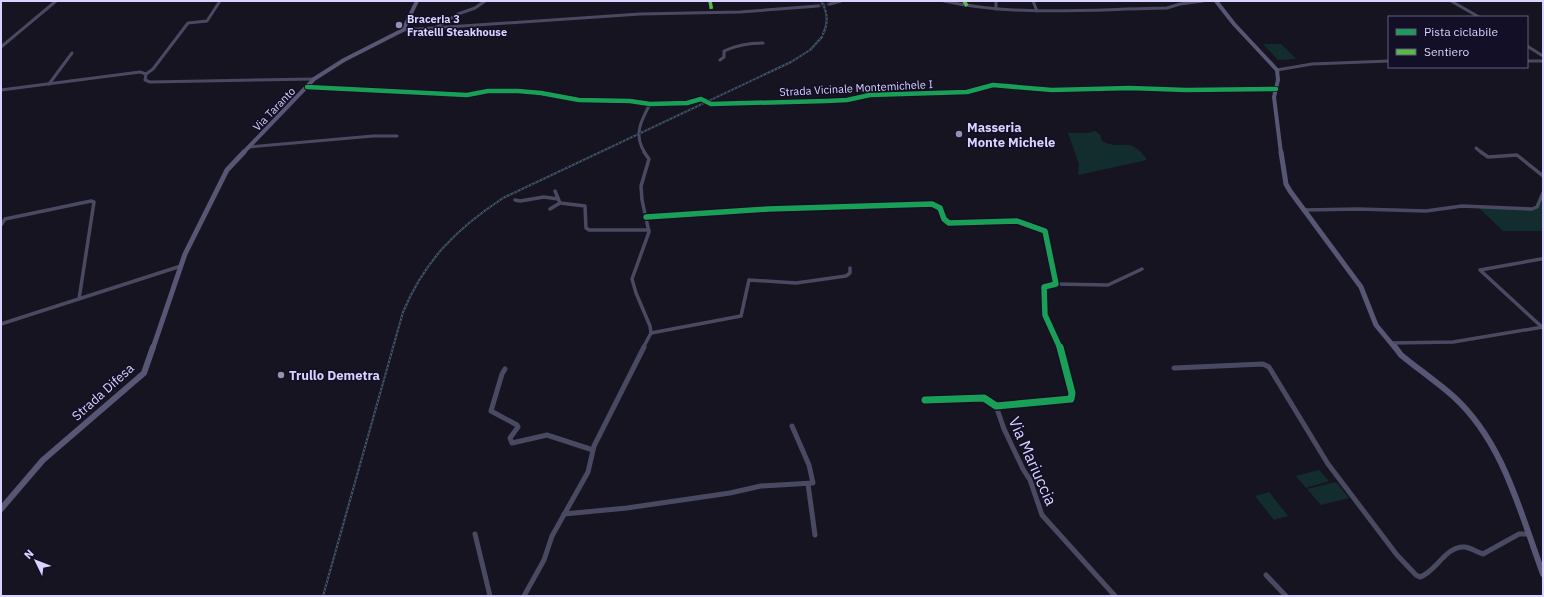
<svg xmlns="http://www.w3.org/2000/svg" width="1544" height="597" font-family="'IBM Plex Sans',sans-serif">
<rect width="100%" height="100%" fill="#161421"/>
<g fill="#132c2d">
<polygon points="1263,44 1281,44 1296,59 1278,60"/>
<path d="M 1095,131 L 1100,135 L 1102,141 C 1122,152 1129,134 1147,160 L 1078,175 L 1079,164 L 1068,133 L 1087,133 Z"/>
<polygon points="1543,198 1543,231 1503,231 1478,207 1535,210"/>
<polygon points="1319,470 1329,481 1306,488 1296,476"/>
<polygon points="1336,482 1349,498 1321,505 1307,489"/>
<polygon points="1269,492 1288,516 1274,520 1255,496"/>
</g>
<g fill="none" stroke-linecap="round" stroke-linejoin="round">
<polyline stroke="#333142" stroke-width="3" stroke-dasharray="3 1.5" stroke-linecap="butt" points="818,6 830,4"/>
<g stroke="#4a4962" stroke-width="3">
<path d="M 944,1 C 1017,17 1093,9 1167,8 L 1180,4 L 1203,1"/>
<polyline points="996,1 996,9"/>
<polyline points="1033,1 1037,11"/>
<polyline points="1451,1 1479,17"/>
<polyline points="830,4 841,1"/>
<polyline points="435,28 458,14 475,8 485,1"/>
<polyline points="403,30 640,14 740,12 818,6"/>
<polyline points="1527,46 1543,56"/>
<polyline points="1,47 56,1"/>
<path d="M 720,60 L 724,57 L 724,51 C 737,45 749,43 763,43"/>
<polyline points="1527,61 1543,61"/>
<polyline points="1277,70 1312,64 1389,61"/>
<polyline points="146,74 153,69 188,23 207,21 220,1"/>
<polyline points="49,84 72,53"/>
<polyline points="307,87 467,95 488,91 518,91 541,93 579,100 630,101 650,104 687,103 704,100"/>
<polyline points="1,90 140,72 146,74 145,80 150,82 314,79"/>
<polyline points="708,103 847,100 870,95 967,92 993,85 1052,90 1130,88 1186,90 1276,89"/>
<polyline points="249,147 373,136 397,136"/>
<polyline points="1476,148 1482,153"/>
<path d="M 645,153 C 633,135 641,121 650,104"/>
</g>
<g stroke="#4a4962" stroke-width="3.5">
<polyline points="1481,152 1488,157 1517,155 1543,176"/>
<polyline points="515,200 520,201 544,197 558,199"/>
<polyline points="560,203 585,206 586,228 589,230 649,230"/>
<polyline points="550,209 560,203 555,191"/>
<polyline points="1303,210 1359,209 1426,211 1462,206 1532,209 1537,207 1543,193"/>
<polyline points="646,217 768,209 932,204 940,208 944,219 949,223 1017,221 1045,231 1056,284 1044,287 1045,315 1060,348"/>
<polyline points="1,225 5,219 91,201 94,202 79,299"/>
<polyline points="1541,259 1480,270 1543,328"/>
<polyline points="1056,284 1108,285 1142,269"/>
<polyline points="1,324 181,266"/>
<polyline points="651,333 741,316 749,280 796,283 846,276 850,273 850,268"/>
<polyline points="1391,343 1453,342 1543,327"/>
<polyline points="643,348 651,333 650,326 636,293 632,279 649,232 642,200 641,186 649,159 644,152"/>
</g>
<g stroke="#4a4962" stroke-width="5">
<path d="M 1174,368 L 1263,364 L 1269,367 L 1328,464 L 1397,555 L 1416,575 L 1420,577 C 1436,572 1446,545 1465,547 C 1471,548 1477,552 1483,554 L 1519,534 L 1528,534"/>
<polyline points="505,369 502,374 491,411 517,425 518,427 510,438 512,443 547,435 593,450"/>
<polyline points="925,400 984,398 996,406 1071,399 1072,393 1060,347"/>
<polyline points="996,406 1004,429 1023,469 1030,480 1042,515 1115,596"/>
<polyline points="808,484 815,535"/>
<polyline points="564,514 627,508 730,493 761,486 813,483 809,465 792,426"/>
<polyline points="475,534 490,596"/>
<polyline points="1266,575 1286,596"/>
<polyline points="524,596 544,560 552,536 588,472 594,446 644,347"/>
</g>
<g stroke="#575674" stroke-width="4">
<polyline points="1216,1 1234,24 1277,70 1278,80 1274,97 1281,153"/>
<polyline points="243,153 314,79 344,60 403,30 417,1"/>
</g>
<g stroke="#575674" stroke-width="5">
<polyline points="1281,152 1286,184 1290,191 1361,287 1376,325 1395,348"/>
<polyline points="153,348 185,254 227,170 244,152"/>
</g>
<g stroke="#575674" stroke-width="6">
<path d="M 1395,347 L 1401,355 C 1418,369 1437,382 1454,397 C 1504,443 1520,512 1543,574"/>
<polyline points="1,509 43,460 144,373 153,347"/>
</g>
<defs>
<g id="rail">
<path d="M 821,1 C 828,12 829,22 823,34"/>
<path d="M 323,596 L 403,312 C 425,260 456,229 503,198 L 791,62 L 810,50 L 822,37"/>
</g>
</defs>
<use href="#rail" stroke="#43596b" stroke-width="2"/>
<use href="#rail" stroke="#130f26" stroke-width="1" stroke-dasharray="2" stroke-linecap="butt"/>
<g stroke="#58b947" stroke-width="3.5" stroke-dasharray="8 3.5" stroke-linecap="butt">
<polyline points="710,1 712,12"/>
<polyline points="964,1 967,6"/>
</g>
<defs>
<polyline id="cycleway-far2" points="307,87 467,95 488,91 518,91 541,93 579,100 630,101 650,104 687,103 701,99 711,104 826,101 847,100 870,95 967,92 993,85 1052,90 1130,88 1186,90 1276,89"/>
<polyline id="cycleway-far1" points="646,217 768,209 932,204 940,208 944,219 949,223 1017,221 1045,231 1056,284 1044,287 1045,315 1060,348"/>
<polyline id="cycleway" points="925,400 984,398 996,406 1071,399 1072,393 1060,347"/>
</defs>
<use href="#cycleway-far2" stroke="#130f26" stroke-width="6"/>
<use href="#cycleway-far1" stroke="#130f26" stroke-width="8"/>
<use href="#cycleway" stroke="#130f26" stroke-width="10"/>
<use href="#cycleway-far2" stroke="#1a9f57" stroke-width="4.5"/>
<use href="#cycleway-far1" stroke="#1a9f57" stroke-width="5.5"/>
<use href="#cycleway" stroke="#1a9f57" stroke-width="7"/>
</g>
<g fill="#9591b1" stroke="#130f26" stroke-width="1.5">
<circle cx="399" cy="25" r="4"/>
<circle cx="959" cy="134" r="4"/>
<circle cx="281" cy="375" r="4"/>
</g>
<g text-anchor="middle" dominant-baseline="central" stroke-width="3" stroke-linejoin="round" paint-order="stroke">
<g font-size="11" font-weight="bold" fill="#d9d4ff" stroke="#130f26" text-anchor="start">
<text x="407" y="19">Braceria 3<tspan x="407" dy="13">Fratelli Steakhouse</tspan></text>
</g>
<g font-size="11" fill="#d9d4ff" stroke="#130f26">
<text transform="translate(856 88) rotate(-3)">Strada Vicinale Montemichele I</text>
<text transform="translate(274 109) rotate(-46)">Via Taranto</text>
</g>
<g font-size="13" font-weight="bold" fill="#d9d4ff" stroke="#130f26" text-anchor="start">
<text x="967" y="127">Masseria<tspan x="967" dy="15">Monte Michele</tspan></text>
<text x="289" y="375">Trullo Demetra</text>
</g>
<g font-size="13" fill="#d9d4ff" stroke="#130f26">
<text transform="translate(103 392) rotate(-42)">Strada Difesa</text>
</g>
<g font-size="16" fill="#d9d4ff" stroke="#130f26">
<text transform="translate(1033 461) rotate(66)">Via Mariuccia</text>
</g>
</g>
<rect width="1544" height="597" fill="none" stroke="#d9d4ff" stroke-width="4"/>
<rect x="1388" y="16" width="140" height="52" fill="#130f26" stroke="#625e7d"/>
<rect x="1396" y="29" width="20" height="6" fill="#1a9f57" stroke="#625e7d"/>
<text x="1424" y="36" font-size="12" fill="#d9d4ff">Pista ciclabile</text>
<rect x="1396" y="49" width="20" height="6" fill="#58b947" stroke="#625e7d"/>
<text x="1424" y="56" font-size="12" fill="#d9d4ff">Sentiero</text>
<g transform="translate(36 561) rotate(313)" stroke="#130f26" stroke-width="3" paint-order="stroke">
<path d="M0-3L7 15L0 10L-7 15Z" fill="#d9d4ff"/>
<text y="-6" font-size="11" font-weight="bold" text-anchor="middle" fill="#d9d4ff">N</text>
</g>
</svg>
